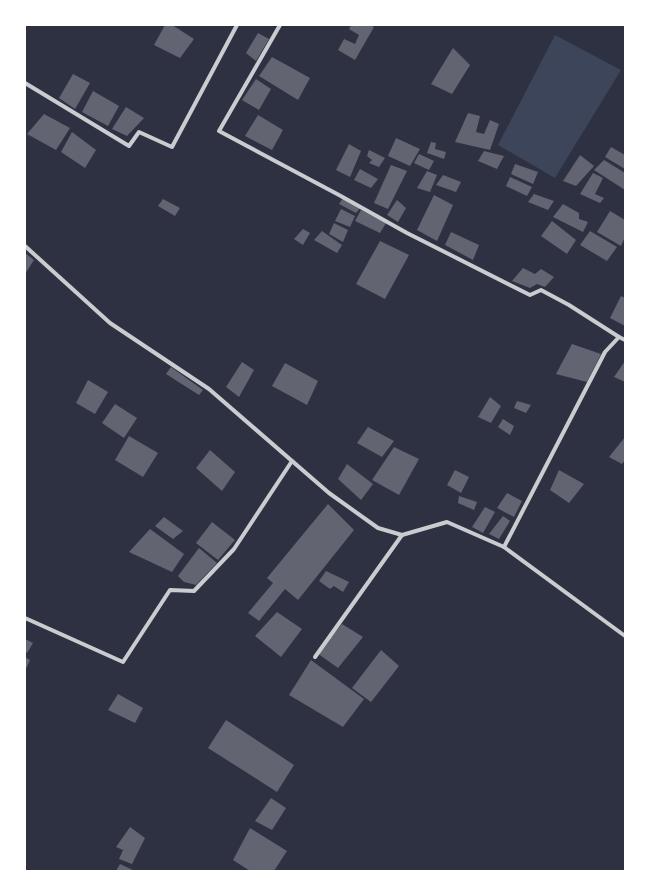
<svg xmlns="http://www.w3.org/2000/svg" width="650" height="896" font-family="'Roboto Condensed',sans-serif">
<rect width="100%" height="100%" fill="#2d3142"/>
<polygon fill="#3c4559" points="555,35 621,70 555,178 498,145"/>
<g fill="#626471">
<polygon points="165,25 172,25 194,39 180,58 154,45"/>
<polygon points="351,25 370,25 374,27 355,60 338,50 344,39 355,44 359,35 349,29"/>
<polygon points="258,33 269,39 256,61 246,53"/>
<polygon points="453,48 470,65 452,94 431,84"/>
<polygon points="272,57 310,78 298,100 259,76"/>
<polygon points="73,74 90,83 75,109 59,98"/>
<polygon points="256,79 271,89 259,110 242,100"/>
<polygon points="93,91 119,106 108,126 82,112"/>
<polygon points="126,107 144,118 127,136 112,129"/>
<polygon points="468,113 480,116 476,132 484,134 490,120 499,124 490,150 455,142"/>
<polygon points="44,114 70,128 56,150 27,134"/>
<polygon points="258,115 283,130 272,150 245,136"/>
<polygon points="72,132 96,150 85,168 61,152"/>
<polygon points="396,138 420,149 410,166 388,156"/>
<polygon points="431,142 436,143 435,149 446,152 444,159 427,153"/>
<polygon points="349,144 361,151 350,177 336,170"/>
<polygon points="611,147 625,155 625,169 605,157"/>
<polygon points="369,150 385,158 379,167 369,163 372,160 367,156"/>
<polygon points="484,151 504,156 497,169 478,161"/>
<polygon points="419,154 434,161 429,170 414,163"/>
<polygon points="580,155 594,166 576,186 563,181"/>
<polygon points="604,160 625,173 625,190 594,170"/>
<polygon points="515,164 538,172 533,184 511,174"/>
<polygon points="391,165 407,171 388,209 374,203"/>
<polygon points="360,169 378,179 371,188 354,180"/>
<polygon points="427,171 437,175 430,192 417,188"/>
<polygon points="593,173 603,178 595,194 604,198 600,203 580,194"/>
<polygon points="443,175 461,182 456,192 436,185"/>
<polygon points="510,177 532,187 527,196 506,186"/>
<polygon points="534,194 554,201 548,210 528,202"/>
<polygon points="434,195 453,205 437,241 417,230"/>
<polygon points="343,198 360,208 356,213 339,204"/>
<polygon points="163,199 180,208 175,216 158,206"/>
<polygon points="397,200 406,208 398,222 387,215"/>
<polygon points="563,204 579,213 579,219 588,222 583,232 553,217"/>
<polygon points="341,209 355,216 350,227 335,221"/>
<polygon points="361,210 386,223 380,233 355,221"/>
<polygon points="610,211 625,220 625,237 621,246 597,232"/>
<polygon points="552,221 576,240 567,254 541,236"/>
<polygon points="334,223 348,230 343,242 329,234"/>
<polygon points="303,229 310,233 303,245 294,239"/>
<polygon points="322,231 342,245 337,253 314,240"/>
<polygon points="590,231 617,247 607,261 580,245"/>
<polygon points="451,232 479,245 473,260 445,245"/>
<polygon points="380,241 409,255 385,299 356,284"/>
<polygon points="25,253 34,260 25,274"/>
<polygon points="523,268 535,274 541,269 554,277 545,287 537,284 530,288 512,281"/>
<polygon points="621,296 625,298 625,326 610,318"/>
<polygon points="572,344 601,354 587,382 556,374"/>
<polygon points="625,361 625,382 614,377"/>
<polygon points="242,362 254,370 239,397 226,387"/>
<polygon points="285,363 318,381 307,405 272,386"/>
<polygon points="171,367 203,390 199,395 166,374"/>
<polygon points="88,380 108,392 95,414 76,403"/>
<polygon points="490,397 501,406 491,423 478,417"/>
<polygon points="517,401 531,405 526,413 514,408"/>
<polygon points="115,404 137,418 124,438 102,423"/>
<polygon points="503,419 514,426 510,435 498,427"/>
<polygon points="368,427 394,441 382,457 357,443"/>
<polygon points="129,436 158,453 143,477 115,460"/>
<polygon points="625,437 625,460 622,464 609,457"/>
<polygon points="394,447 419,459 399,495 372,480"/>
<polygon points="210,450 235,472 222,491 196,468"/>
<polygon points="347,464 373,484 361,500 338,479"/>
<polygon points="455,470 469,477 461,493 447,485"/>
<polygon points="559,470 584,484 569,503 550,490"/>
<polygon points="507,493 522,501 514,517 497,508"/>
<polygon points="459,496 477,502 474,510 458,503"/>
<polygon points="328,504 354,530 298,600 285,589 259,621 248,613 273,583 267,578"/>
<polygon points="485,507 495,512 483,533 472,527"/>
<polygon points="503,516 510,521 499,539 489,534"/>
<polygon points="164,517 183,531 173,539 155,526"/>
<polygon points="212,522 235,540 218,560 196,543"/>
<polygon points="150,529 184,554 172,572 129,552"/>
<polygon points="199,548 217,563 196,585 184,582 178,576"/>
<polygon points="326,571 349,582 343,592 334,586 330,589 319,581"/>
<polygon points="277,612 302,629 281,657 255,636"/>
<polygon points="342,624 363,637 338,668 317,653"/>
<polygon points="25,639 33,643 27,653 25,651"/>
<polygon points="381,650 399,666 371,702 352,688"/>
<polygon points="25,657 30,660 25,671"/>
<polygon points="311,660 364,699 343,727 289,695"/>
<polygon points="118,694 143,708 135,723 108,710"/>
<polygon points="226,720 294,765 277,792 208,748"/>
<polygon points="271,798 286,808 272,830 255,821"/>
<polygon points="130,827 145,838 132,864 119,859 123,850 116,847"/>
<polygon points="250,828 287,851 274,871 250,871 233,860"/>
<polygon points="120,864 135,871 116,871"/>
</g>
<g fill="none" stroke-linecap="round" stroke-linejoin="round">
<g stroke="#caccd0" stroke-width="4">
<polyline points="280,25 219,131 339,195 407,233 530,295 541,290 569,305 619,337"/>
<polyline points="25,83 129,146 139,132 172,147 237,25"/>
<polyline points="25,246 110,323 209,389 329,493 378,528 402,535 447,522 504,547 625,636"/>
<polyline points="504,547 605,352 619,337 625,340"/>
<polyline points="25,618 123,662 170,590 194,591 234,549 292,461"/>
<polyline points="315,657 402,535"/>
</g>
</g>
<rect width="650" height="896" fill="none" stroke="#ffffff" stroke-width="52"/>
</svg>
